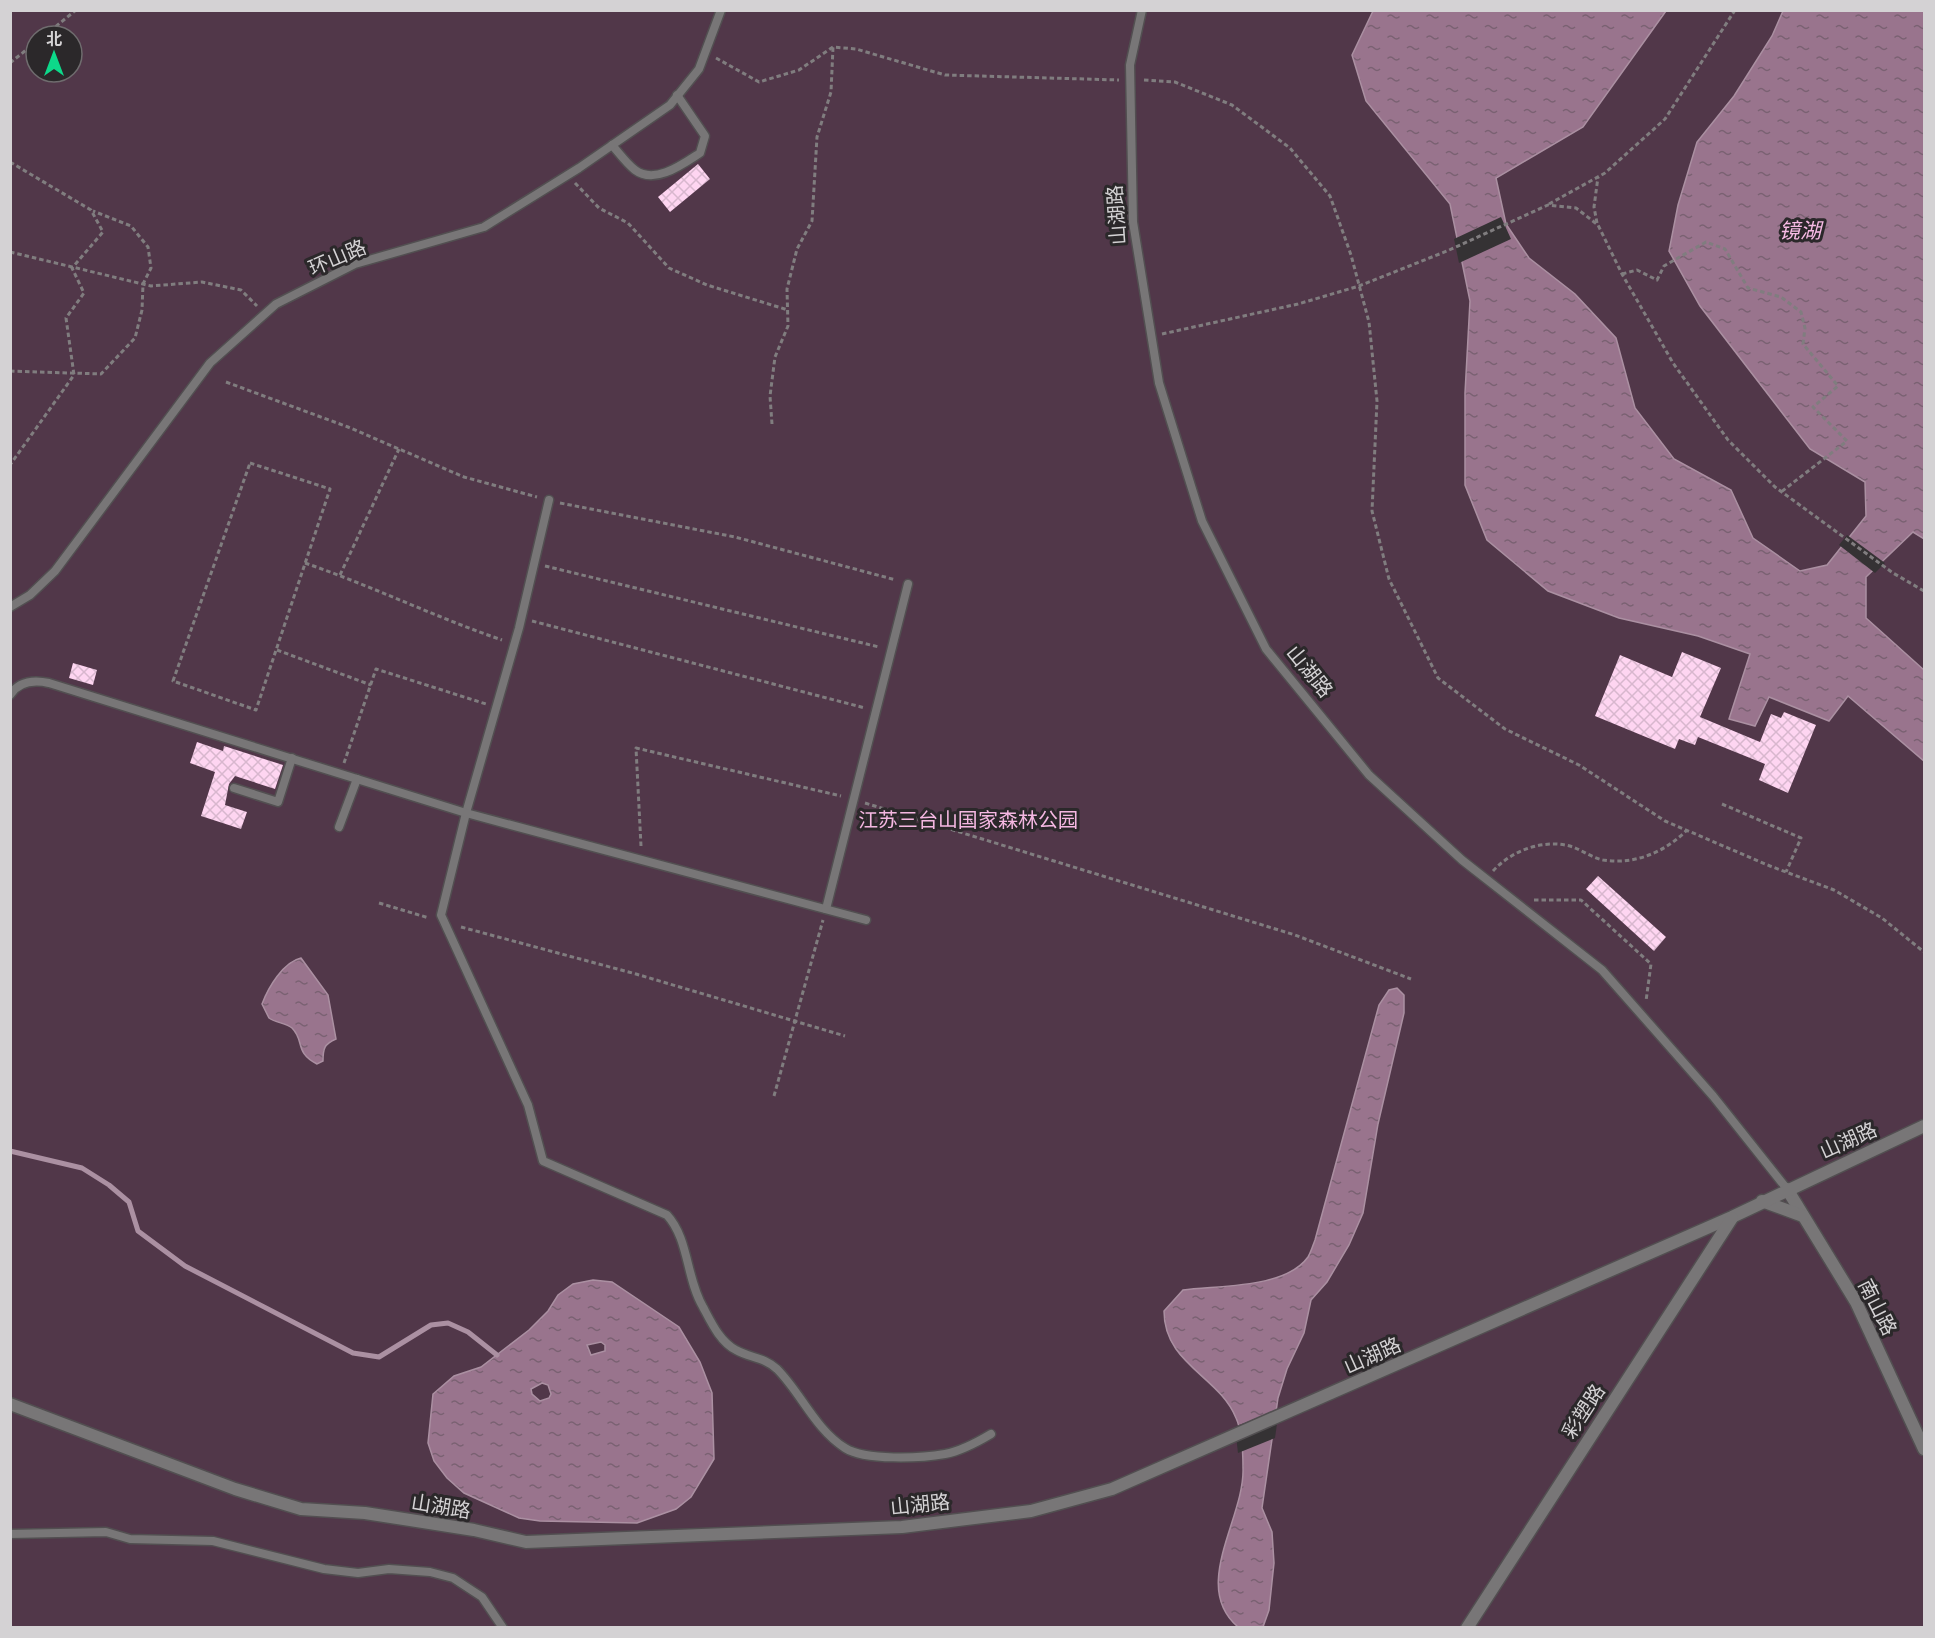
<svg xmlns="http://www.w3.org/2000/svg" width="1935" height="1638" font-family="'Open Sans','Noto Sans SC',sans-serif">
<defs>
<pattern id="water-ripples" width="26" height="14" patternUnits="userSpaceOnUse" patternTransform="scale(1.5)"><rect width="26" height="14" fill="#99748d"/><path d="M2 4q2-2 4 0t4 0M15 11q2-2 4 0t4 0" fill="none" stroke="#7a6172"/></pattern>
<pattern id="building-cross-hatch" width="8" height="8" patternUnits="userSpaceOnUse" patternTransform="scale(1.5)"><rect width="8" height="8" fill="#fed5f1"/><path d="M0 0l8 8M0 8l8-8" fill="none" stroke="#d8b7ce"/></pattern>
</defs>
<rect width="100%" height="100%" fill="#353234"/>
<path fill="#513749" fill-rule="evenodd" d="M 11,11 L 1924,11 L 1924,1627 L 11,1628 ZM 36,36 L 72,36 L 72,72 L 36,72 Z"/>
<g fill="url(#water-ripples)" stroke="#ab90a2" stroke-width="1.5" fill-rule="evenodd">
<polygon points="1373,11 1666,11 1583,127 1496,178 1506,224 1529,258 1575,294 1616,338 1635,408 1674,459 1731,490 1753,538 1800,571 1827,565 1866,516 1865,482 1810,449 1700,306 1669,251 1678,205 1697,142 1734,96 1772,36 1783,11 1924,11 1924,539 1913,532 1866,577 1866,618 1924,670 1924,761 1848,696 1829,721 1769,697 1755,726 1729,719 1750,654 1698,636 1619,618 1548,591 1487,540 1465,485 1465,393 1470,301 1450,204 1366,101 1352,55"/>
<path d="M 301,958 L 328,995 L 336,1039 C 324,1044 323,1049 323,1061 L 317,1064 C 294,1052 305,1041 292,1028 C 286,1023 276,1023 269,1018 L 262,1004 C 268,988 283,962 301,958 Z"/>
<path d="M 1397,988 L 1404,995 L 1404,1013 L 1378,1124 L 1363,1213 L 1349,1245 L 1327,1282 L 1311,1300 L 1304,1333 L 1287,1369 L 1278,1398 L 1262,1508 L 1272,1532 L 1274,1563 L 1269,1610 L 1263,1627 L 1238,1627 C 1190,1586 1245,1518 1243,1468 C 1243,1454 1242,1431 1236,1418 C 1219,1376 1164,1364 1164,1311 L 1183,1290 C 1218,1285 1285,1289 1308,1257 C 1311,1252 1313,1245 1315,1240 L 1379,1005 L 1389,990 Z"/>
<path d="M 593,1280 L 612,1282 L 679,1327 L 700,1362 L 712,1393 L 714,1459 L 691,1497 L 676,1509 L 637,1523 L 540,1521 L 519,1518 L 464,1493 L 447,1478 L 434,1461 L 428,1443 L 433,1394 L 454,1376 L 481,1367 L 529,1330 L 548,1311 L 558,1295 L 573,1284 ZM 601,1342 L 605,1345 L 605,1351 L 591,1355 L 587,1345 ZM 542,1383 L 548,1385 L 551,1394 L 549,1398 L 540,1401 L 532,1394 L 531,1389 Z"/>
</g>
<g fill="#353234">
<polygon points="1501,217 1511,239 1459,263 1454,239"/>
<polygon points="1847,535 1885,563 1875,573 1839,545"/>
<polygon points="1279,1409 1275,1438 1238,1453 1235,1427"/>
</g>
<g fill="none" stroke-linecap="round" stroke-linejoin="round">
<polyline stroke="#ab90a2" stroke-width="5" points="10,1151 82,1168 109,1185 129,1202 138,1231 185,1266 353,1353 379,1357 431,1325 448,1323 468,1332 497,1355"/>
</g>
<g fill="url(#building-cross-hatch)">
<polygon points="698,164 710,179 670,212 658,197"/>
<polygon points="1682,652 1721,668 1700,717 1760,742 1771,714 1781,718 1784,712 1816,725 1788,793 1759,780 1765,764 1698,737 1695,745 1679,739 1675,749 1595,716 1620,655 1672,677"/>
<polygon points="73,663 97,670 93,685 69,678"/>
<polygon points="197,742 223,751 224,746 283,765 275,789 235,776 229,784 225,805 247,812 241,829 201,816 215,772 190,763"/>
<polygon points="1598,876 1666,937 1654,951 1586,889"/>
</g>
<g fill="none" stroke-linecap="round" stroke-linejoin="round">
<defs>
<g id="service">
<polyline points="1142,10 1130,65 1133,222 1159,383 1202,521 1266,649 1369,775 1462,860 1602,970 1713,1096 1787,1189"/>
<path d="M 612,145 C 619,153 626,163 635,170 C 655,185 683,164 700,153 L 705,136 L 677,95"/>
<path d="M 549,500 L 519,628 L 466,813 L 441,915 L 528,1105 L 543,1161 L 667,1215 C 689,1239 686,1278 703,1307 C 711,1322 720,1342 736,1350 C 750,1358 764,1357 777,1369 C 801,1393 815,1429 845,1448 C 865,1461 922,1458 945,1454 C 961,1451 976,1443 991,1434"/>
<polyline points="10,607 30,595 55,571 210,363 276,304 355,264 484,227 579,168 670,105 699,69 721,10"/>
<path d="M 10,695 C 19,681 35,680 49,683 L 466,813 L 866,920"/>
<polyline points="234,788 278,802 292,758"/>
<polyline points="339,827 357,779"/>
<polyline points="826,909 908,584"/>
<polyline points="10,1534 106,1532 130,1539 213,1541 324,1569 358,1573 389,1569 430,1572 453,1578 482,1597 503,1628"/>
</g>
<g id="minor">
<polyline points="1787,1189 1856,1302 1924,1449"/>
<polyline points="1762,1201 1803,1216"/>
<polyline points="10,1404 235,1489 301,1509 365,1513 474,1530 526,1542 902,1527 1031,1511 1112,1489 1732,1217 1924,1126"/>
<polyline points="1467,1628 1732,1218"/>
</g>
</defs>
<use href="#service" stroke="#524f51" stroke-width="11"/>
<use href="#minor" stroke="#524f51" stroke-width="15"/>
<g stroke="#807d7f" stroke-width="3" stroke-dasharray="4.5 3" stroke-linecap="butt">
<polyline points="44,36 76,10"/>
<polyline points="716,58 759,82 799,70 833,47 856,49 945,75 1119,80"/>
<polyline points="10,63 36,42"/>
<polyline points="1144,80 1175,82 1232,105 1290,148 1330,196 1351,255 1369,322 1377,401 1372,511 1389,579 1438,678 1505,729 1579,765 1665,821 1770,866 1834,890 1882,918 1924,952"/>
<polyline points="10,162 91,210 103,232 72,268 84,293 66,318 74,375 10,465"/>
<polyline points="575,183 599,208 628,223 669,268 707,285 788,310"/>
<polyline points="1549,204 1605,173 1665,119 1735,10"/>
<polyline points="1597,223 1594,207 1598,177"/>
<polyline points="10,252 151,286 202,282 241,290 257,306"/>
<polyline points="1622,274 1637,270 1657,280 1664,266 1706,242 1725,249 1748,288 1781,297 1801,312 1805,328 1803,344 1838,386 1813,407 1847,441 1781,492"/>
<polyline points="1162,334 1298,304 1359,286 1447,251 1548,205 1576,208 1598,225 1622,274 1673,363 1728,440 1775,487 1893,573 1924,591"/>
<polyline points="10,371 101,374 135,338 142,310 143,284 151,268 148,247 131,226 93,211"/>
<polyline points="226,382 348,427 464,477 537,497"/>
<polyline points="772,424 770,396 775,357 788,326 787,289 797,249 812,221 817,137 831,92 833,47"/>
<polygon points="250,463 330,489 256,710 173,681"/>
<polyline points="560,503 735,537 896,580"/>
<path d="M 305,563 C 372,586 435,617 502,640"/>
<polyline points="545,566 879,647"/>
<polyline points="340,575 399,449"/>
<polyline points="532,621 865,708"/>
<polyline points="277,650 371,685"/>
<polyline points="344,763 376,669 486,704"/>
<polyline points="865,803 1295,935 1411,979"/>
<polyline points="1722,804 1801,838 1786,872"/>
<polyline points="641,846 636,748 841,796"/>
<path d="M 1493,871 C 1512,850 1545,838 1573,847 C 1583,851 1593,858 1603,860 C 1635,865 1665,852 1687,830"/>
<polyline points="1534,900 1581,900 1651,964 1646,1001"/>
<polyline points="379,903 429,918"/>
<polyline points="461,927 636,974 845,1036"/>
<polyline points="774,1096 823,920"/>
</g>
<use href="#service" stroke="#787677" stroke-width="8"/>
<use href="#minor" stroke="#787677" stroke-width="12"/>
</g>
<g text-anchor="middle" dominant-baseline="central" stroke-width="6" stroke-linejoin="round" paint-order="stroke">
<g font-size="20" fill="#d4d2d4" stroke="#2b282a">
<text transform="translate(1116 215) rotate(-94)">山湖路</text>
<text transform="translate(337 257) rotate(-23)">环山路</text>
<text transform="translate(1310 671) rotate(51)">山湖路</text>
<text transform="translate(1848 1140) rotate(-24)">山湖路</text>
<text transform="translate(1878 1307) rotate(63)">南山路</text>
<text transform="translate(1372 1355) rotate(-24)">山湖路</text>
<text transform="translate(1583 1411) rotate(-57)">彩塑路</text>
<text transform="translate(920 1504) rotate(-6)">山湖路</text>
<text transform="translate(441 1506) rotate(9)">山湖路</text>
</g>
<g font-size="20" fill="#f4b7e1" stroke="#2b282a">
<text x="968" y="819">江苏三台山国家森林公园</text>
</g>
<g font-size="21" font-style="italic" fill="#f7bae4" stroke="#2b282a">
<text x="1800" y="230">镜湖</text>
</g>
</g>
<rect width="1935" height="1638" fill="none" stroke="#d4d2d4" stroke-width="24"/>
<g transform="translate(54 54)"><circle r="28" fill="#2b282a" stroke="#6f6c6e" stroke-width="1.5"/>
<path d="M0-4.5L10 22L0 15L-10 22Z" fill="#0dd98a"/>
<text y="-9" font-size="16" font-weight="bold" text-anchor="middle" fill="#d4d2d4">北</text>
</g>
</svg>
